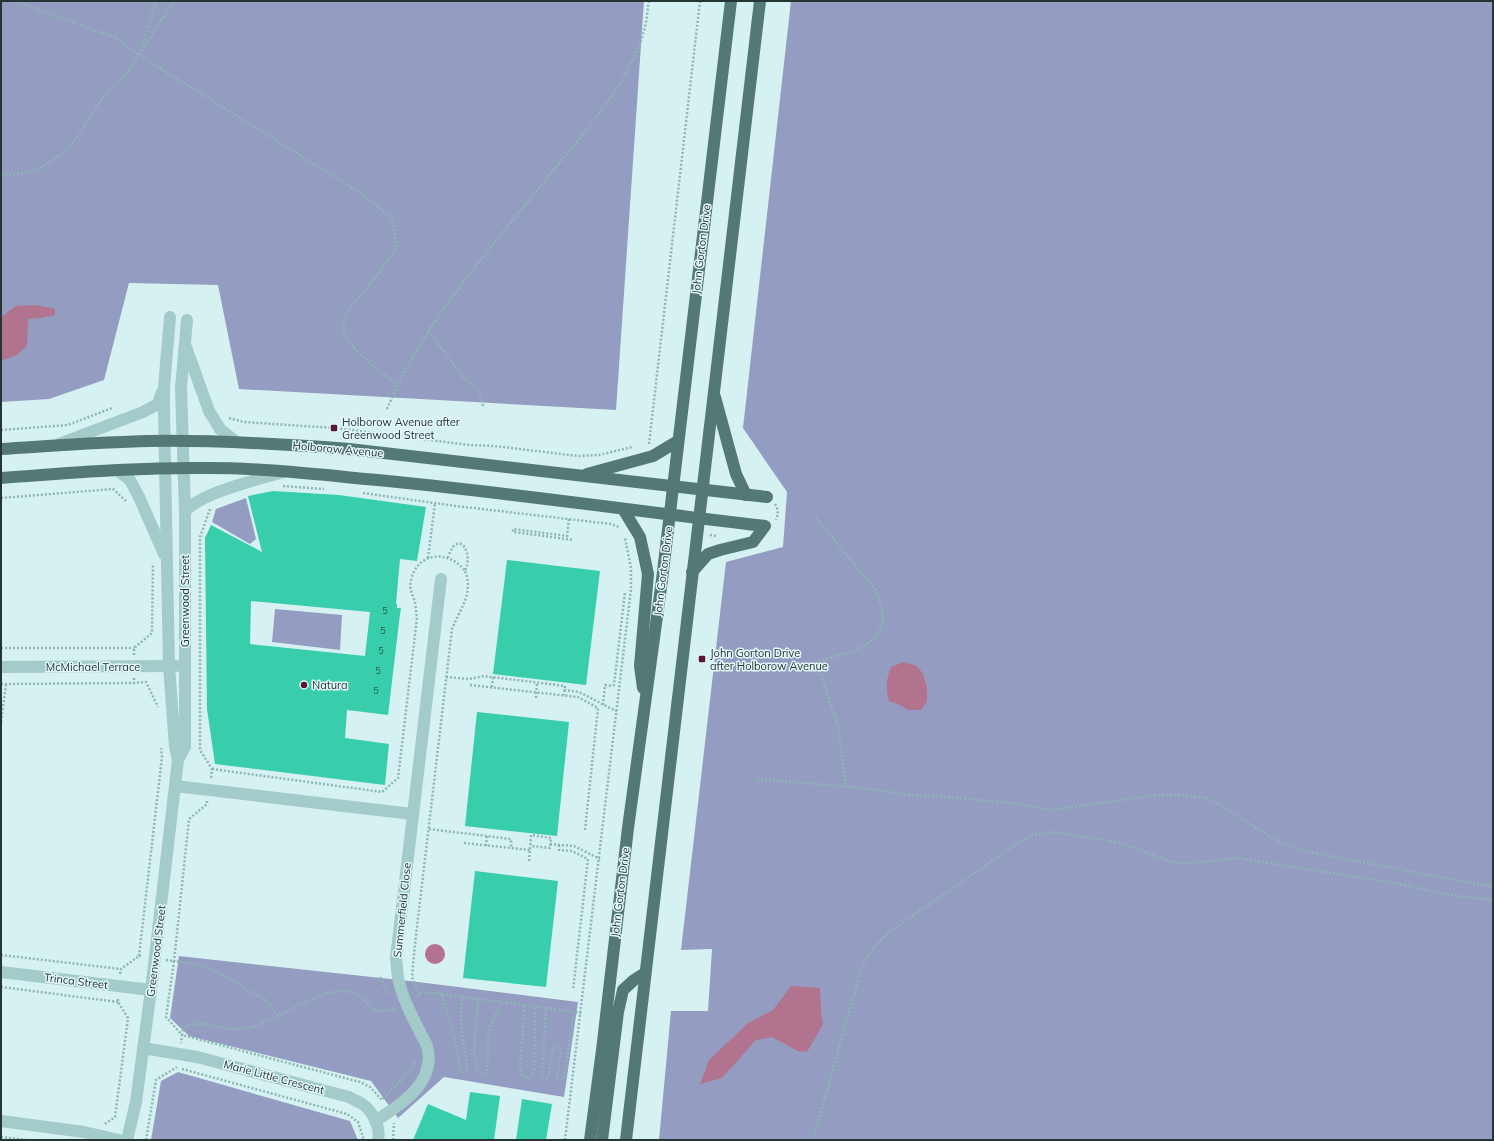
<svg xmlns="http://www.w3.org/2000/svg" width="1494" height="1141" font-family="Mulish,sans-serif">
<rect width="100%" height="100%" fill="#d6f1f2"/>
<g fill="#959cc2">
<polygon points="1,1 644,1 616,410 239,389 218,285 129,283 104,380 49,399 1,402"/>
<polygon points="791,1 1493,1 1493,1140 659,1140 671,1011 708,1011 712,949 681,950 726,562 783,547 787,492 743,428"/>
<polygon points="246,498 256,539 250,544 212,522 216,509"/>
<polygon points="275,609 342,615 340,650 272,642"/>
<polygon points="179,956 418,982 578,1002 564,1097 444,1077 398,1118 371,1081 189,1036 170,1018"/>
<polygon points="178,1072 350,1121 358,1140 151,1140 161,1081"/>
</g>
<g fill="#b1738e">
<polygon points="36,305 55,309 55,315 40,318 28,319 27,346 17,355 1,361 1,317 16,306"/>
<path d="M 904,662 L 917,666 L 923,674 L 927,687 L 927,701 L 921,710 L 908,710 L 900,705 L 889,701 C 886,688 886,679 891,667 Z"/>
<circle cx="435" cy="954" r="10"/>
<polygon points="791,986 820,988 821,1012 823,1024 807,1052 798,1051 772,1037 756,1040 722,1078 700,1084 709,1060 748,1023 773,1010"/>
</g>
<g fill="#38ceab" fill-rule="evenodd">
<path d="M 273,491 L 339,495 L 426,507 L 417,561 L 400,559 L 396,604 L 397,604 L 397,608 L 401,608 L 400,614 L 388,715 L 347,710 L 345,738 L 389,744 L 385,785 L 215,764 L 207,709 L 205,538 L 211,525 L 262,552 L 248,496 ZM 251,601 L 370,612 L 365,656 L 250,644 Z"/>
<polygon points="507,560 600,571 586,685 493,674"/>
<polygon points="477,712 569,722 557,836 465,826"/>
<polygon points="475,871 558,881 546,987 463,978"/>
<polygon points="470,1092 500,1096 494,1140 413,1140 428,1104 466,1120"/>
<polygon points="522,1099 552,1104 546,1140 516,1140"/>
</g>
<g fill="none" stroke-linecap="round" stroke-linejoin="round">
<g stroke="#8cb6b4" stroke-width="2.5" stroke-dasharray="2 2" stroke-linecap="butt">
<path d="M 16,1 L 93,30 L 115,37 L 139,55 L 362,194 L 392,218 L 397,247 L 381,270 L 345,315 C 343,321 343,327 344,333 C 349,349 384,374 397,385"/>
<polyline points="141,51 174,1"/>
<path d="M 1,176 C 35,173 56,164 77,137 C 86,125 92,112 101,101 C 109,89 121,81 130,69 C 144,51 149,23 156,1"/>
<polyline points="429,331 461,375 479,391 483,406"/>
<path d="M 387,409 C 424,320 493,246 552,172 C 587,128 628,85 644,31 C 647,21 647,11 649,1"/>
<polyline points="229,418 244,422 334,428 469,445 494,446 578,456 599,455 632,447"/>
<polyline points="1,430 68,425 112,408"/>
<polyline points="649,444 700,1"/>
<polyline points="283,486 324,489"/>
<polyline points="363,493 456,506 611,524 619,527"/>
<polyline points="1,498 113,489 126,501"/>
<polyline points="775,504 777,507 778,514 776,520"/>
<polyline points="210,509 200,537 200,750 212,769 211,779"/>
<path d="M 816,518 L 875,589 C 900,643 859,650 818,661 L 826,691 L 838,725 L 846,787"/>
<polyline points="569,519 567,536 513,529 513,532 574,540"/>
<polyline points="710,535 716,536"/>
<polyline points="428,558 435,503"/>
<polyline points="1,648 134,648"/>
<polyline points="134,655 134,648 152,633 153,564"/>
<polyline points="446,677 469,679 484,676 565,686 564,695"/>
<polyline points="134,678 134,683 146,682 158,707"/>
<polyline points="1,684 134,683"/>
<polyline points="470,685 578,697 598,708 585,830"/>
<polyline points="492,687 493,677"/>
<polyline points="564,690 579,692 612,709 617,711"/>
<polyline points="536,698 537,683"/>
<polyline points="603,705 605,685 612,686 614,685 625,592"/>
<polyline points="1,722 6,684"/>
<path d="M 212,769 L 382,792 L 398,778 L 417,618 C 416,612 416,605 414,599 C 412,593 409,588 411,581 C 416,552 449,549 465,571 C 469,561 469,552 462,544 C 453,542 451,550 448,557"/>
<polyline points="757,779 862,788 909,795 936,796 1010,803 1051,810 1159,795 1183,795 1206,798 1217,803 1277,841 1309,852 1493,887"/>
<path d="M 207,801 L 207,804 L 189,819 L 174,961 L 204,966 L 226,976 L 243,987 L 267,1001 L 278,1016 C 300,1006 329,985 354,993 C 362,996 370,1005 376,1011 L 396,1010"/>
<polyline points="429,829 511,839 511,848"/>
<polyline points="464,843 530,850"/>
<polyline points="550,844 574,846 600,859"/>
<polyline points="559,845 559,850 572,851 588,859 573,990"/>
<polyline points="486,846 487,836"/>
<polyline points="529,861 531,835 551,838 550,848 531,846"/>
<polyline points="1,955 121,969"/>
<polyline points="139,956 162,757 161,748"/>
<polyline points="166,960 174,961 166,1017 182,1035 181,1043"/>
<polyline points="120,974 121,969 139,956 141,956"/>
<polyline points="380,977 388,994"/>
<polyline points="1,987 118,1002"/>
<path d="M 419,994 L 412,977 L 415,944 L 452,629 C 460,609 474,593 465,571"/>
<polyline points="442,994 463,997"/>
<path d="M 417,996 L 422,992 L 442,994 L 455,1041 L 461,1071 L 465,1073 L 468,1070 C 464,1046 458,1021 463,997 L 478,999 L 474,1049 L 477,1071 L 481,1074 L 486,1073 C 489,1069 487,1041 489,1032 C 492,1021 497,1012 502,1002 L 525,1005 L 520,1067 L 522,1075 L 527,1079 L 532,1076 L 534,1071 L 535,1007 L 546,1008 L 542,1075 L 543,1079 L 545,1080 L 548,1078 L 553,1049 L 557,1047 L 561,1050 L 557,1077 L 558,1080 L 560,1081 L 564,1078 L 574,1012 L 581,1013"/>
<polyline points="478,999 502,1002"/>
<polyline points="525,1005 535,1007"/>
<polyline points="546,1008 574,1012"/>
<path d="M 278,1016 C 265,1022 253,1029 239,1029 C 219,1031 204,1017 183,1028 L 182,1035 L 360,1082 L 370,1087 L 382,1100 L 410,1071 L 415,1061"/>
<polyline points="182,1069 347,1114 358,1122 363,1137 363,1140"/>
<polyline points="105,1124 115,1117 128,1018 118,1002 118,999"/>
<polyline points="1,1137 28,1140"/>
<polyline points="146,1140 156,1080 177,1067"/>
<polyline points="393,1140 394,1123"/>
<polyline points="565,1140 631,589 631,568 625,538"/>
<path d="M 813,1140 L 861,969 C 868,953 879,942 892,930 L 1024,839 L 1033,835 L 1053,832 L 1117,842 L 1170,861 L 1181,863 L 1194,863 L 1237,858 L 1394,883 L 1450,895 L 1493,900"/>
</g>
<g stroke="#a2cbca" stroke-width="12">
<polyline points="186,347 209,411 220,429 236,442"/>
<polyline points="59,444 143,412 158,404 162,392"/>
<polyline points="117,470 130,480 139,497 164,554"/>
<path d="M 185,511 C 204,492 256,480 283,472"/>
<polyline points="1,667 176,666"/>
<polyline points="178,760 185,747 185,511 181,388 187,320"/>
<polyline points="175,786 412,814"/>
<polyline points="1,972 151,990"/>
<path d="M 143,1048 L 197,1057 L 349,1097 C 352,1099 357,1101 361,1103 C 372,1110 381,1127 378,1140"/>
<polyline points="1,1121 84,1132 119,1140"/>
<path d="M 375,1121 C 401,1105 437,1082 427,1046 C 425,1041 421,1035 419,1030 C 411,1015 403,999 399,982 C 397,975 397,966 396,958 L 441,579"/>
<polyline points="127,1140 136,1102 151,990 178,760 175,747 169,666 164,412 164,387 170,317"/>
</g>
<g stroke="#547873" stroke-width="12">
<polyline points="715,397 736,474 746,495"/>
<path d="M 1,449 C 50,446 100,442 149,441 C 216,440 283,444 349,449 L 767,497"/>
<polyline points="587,474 653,456 678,441"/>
<path d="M 1,478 C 70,473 139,467 209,468 C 261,468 314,474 366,479 C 500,491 632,511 765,526 L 753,542 L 720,550 L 708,554 L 692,572"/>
<polyline points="623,509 640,537 648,574 640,666 643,688"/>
<polyline points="590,1140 602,1050 628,828 662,580 731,1"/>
<polyline points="602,1140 618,1012 623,990 634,980 645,973"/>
<polyline points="626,1140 760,1"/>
</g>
</g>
<g fill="#581832" stroke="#e2f8fa" stroke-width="1.5">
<rect x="330" y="424" width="8" height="8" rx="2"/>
<rect x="698" y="655" width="8" height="8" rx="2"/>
<circle cx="304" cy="685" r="4"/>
</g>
<g text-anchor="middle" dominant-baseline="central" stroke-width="3" stroke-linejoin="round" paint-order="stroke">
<g font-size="9" fill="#2a5b50">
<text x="385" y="610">5</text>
<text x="383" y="630">5</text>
<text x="381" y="650">5</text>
<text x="378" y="670">5</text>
<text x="376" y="690">5</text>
</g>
<g font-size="11" fill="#253532" stroke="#e2f8fa">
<text transform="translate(701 249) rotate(-83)">John Gorton Drive</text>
<text transform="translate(338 449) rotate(5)">Holborow Avenue</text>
<text transform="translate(663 571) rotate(-83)">John Gorton Drive</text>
<text transform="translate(185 601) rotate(-90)">Greenwood Street</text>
<text x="93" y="667">McMichael Terrace</text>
<text transform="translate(620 892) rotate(-83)">John Gorton Drive</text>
<text transform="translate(402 910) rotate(-84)">Summerfield Close</text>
<text transform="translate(156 951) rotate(-83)">Greenwood Street</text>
<text transform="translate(76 981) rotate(7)">Trinca Street</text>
<text transform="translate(274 1077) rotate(15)">Marie Little Crescent</text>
</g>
<g font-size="11" fill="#253532" stroke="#e2f8fa" text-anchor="start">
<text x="342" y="422">Holborow Avenue after<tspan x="342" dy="13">Greenwood Street</tspan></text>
<text x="710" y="653">John Gorton Drive<tspan x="710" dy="13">after Holborow Avenue</tspan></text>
<text x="312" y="685">Natura</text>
</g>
</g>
<rect width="1494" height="1141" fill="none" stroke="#253532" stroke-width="4"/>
</svg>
